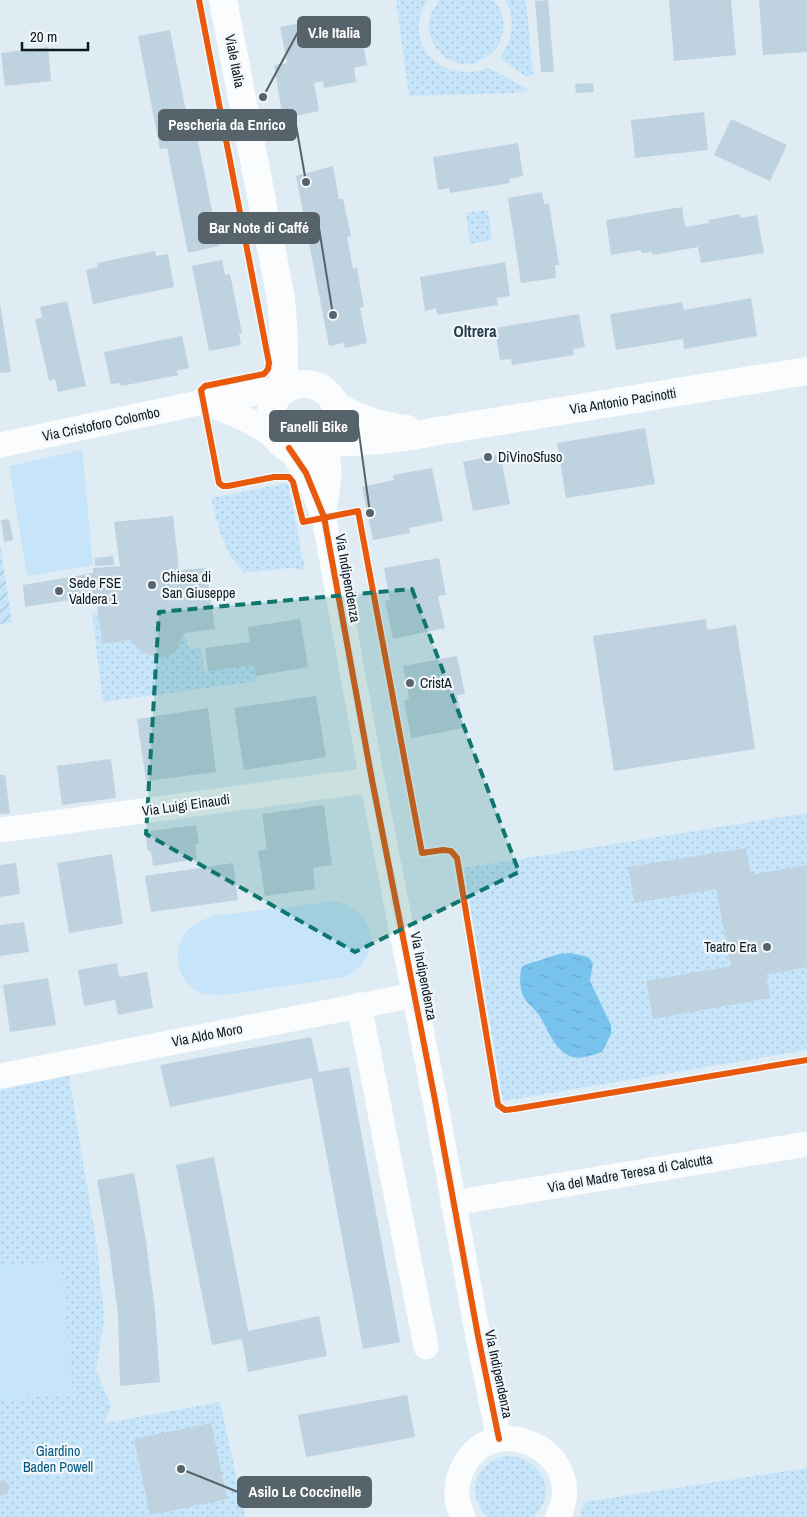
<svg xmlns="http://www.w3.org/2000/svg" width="807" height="1517" font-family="'Archivo Narrow',sans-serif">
<defs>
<pattern id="grass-dots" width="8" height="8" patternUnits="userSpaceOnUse" patternTransform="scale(1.25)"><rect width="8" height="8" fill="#c6e5fa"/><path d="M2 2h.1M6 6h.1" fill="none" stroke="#a9c4d6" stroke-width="1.8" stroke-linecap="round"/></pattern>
<pattern id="garden-furrows" width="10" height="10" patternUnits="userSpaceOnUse" patternTransform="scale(1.25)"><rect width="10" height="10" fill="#c6e5fa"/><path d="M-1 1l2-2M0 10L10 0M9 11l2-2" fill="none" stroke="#a9c4d6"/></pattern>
<pattern id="water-ripples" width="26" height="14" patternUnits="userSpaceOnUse" patternTransform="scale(1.25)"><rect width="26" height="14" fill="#78c3ee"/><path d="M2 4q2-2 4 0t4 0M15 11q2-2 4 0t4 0" fill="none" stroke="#67a7cc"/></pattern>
</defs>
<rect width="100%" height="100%" fill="#dfecf4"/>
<g fill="url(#grass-dots)">
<path d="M 396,0 L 427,0 C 401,45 442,85 489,68 L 529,90 L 514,93 L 409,96 Z"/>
<path d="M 440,0 L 493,0 C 502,9 506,23 502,35 C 500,43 497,49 490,54 C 456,86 407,35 440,0 Z"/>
<path d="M 505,0 L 526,0 L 533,75 L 526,77 L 500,58 C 512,40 517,20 505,0 Z"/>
<polygon points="488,210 492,240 470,244 466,213"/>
<polygon points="288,483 305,570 289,568 244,573 230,555 220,533 211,498"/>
<path d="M 92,613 L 98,613 L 102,644 L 130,640 C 134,644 138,648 142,652 C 161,666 179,653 184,633 L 189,649 L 201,648 L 204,671 L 254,665 L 257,681 L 103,702 Z"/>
<polygon points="807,813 807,1050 503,1101 464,868"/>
<polygon points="69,1076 97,1247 102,1296 104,1321 96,1370 111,1406 105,1423 220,1402 245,1517 0,1517 0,1090"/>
<path d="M 505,1456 C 540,1455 560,1491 534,1517 L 487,1517 C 465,1493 475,1464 505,1456 Z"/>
<polygon points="807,1468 807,1517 580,1517 584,1502"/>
</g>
<polygon fill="url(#garden-furrows)" points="0,544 12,623 0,624"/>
<g fill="#c6e5fa">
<polygon points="82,450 93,565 27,576 9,466"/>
<path d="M 335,901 C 378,912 384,957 345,977 L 224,995 C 218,995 210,995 204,994 C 178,986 170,952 186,932 C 193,923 203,920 213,916 Z"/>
<polygon points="61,1261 73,1394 0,1400 0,1266"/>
</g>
<path fill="url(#water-ripples)" d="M 570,953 L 588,957 L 593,963 L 590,981 L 611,1025 L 611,1034 L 602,1052 C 593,1055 577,1061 568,1055 C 553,1047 548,1029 539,1015 C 535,1009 528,1004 524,998 C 519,989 520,977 521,968 L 525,965 L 559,954 Z"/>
<g fill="#bed2df">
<polygon points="548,0 554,72 541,72 535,1"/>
<polygon points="669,0 731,0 736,55 674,61"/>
<polygon points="759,0 807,0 807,52 763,55"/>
<polygon points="318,20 323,45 362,38 367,65 354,68 356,82 324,88 323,81 314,83 319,111 283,119 274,65 287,63 280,27"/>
<polygon points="170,30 190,132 196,131 219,246 188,253 167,148 160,149 138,36"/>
<polygon points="48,47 51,81 5,86 1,53"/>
<polygon points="593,83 594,92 576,93 575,84"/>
<polygon points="704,112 708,150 635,158 631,120"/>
<polygon points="731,119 787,145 770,181 714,155"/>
<polygon points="518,143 523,176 509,179 510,183 450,193 449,188 438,190 433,157"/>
<polygon points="333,166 339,199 343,199 351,236 347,237 353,269 357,268 364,307 360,308 367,343 345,348 344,343 329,346 296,176"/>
<polygon points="542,192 544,204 549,204 559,265 555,265 556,278 521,283 508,198"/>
<polygon points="682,207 685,227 709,223 708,220 740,214 741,218 757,215 764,253 701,263 698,247 653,255 652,252 642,253 641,250 611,255 606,220"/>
<polygon points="155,251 156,256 168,254 174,287 93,304 86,270 98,267 97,263"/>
<polygon points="222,260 225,275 230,274 242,333 239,334 241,345 209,351 192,266"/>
<polygon points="505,262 510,296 497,298 498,305 437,315 436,308 425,311 420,277"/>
<polygon points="751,298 757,336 684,349 683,339 616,350 610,314 682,302 684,310"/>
<polygon points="67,301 86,386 58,392 55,379 49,381 35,319 42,318 40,307"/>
<polygon points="0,303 11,372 0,373"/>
<polygon points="579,314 585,347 573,349 574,355 512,365 511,359 500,360 495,328"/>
<polygon points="182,336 189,368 176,371 179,375 121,386 120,383 111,384 104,352"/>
<polygon points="645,428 655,484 566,498 557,443"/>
<polygon points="500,454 510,504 473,511 463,462"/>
<polygon points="432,468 443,521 409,528 410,533 373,540 362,487 394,480 393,475"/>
<polygon points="173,516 179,570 206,568 215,629 184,633 179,646 174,652 168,656 160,658 151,656 142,652 130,640 102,644 96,596 25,607 23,585 93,573 93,568 120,566 114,522"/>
<polygon points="9,519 13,540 4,542 1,520"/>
<polygon points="113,556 114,565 95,566 95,558"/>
<polygon points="439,558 446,595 438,596 445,628 393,639 385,601 390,600 384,568"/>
<polygon points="300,619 308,667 256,676 254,665 208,671 205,648 250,642 248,627"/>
<polygon points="706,619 707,630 736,625 755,749 614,771 593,636"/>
<polygon points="457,656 465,694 457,695 464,728 411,738 404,700 409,699 403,666"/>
<polygon points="316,696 326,757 244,770 234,708"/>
<polygon points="208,708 216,772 146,781 137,719"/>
<polygon points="111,759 116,798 62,805 57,766"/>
<polygon points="0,775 5,775 10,813 0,814"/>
<polygon points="324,805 332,865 313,868 315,889 265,896 258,851 267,849 262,814"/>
<polygon points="196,825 199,844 195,845 197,859 153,866 151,851 148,851 145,832"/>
<polygon points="746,848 751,875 807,865 807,967 766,975 770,998 653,1019 646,981 731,966 716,889 635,903 628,867"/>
<polygon points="112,854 123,924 69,933 57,863"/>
<polygon points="16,863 20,894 0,897 0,865"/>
<polygon points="233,863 238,900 151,912 145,876"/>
<polygon points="24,922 29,952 0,956 0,925"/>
<polygon points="117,963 119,977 147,972 153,1008 118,1015 115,1000 84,1006 78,970"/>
<polygon points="48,978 56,1025 10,1032 3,985"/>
<polygon points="311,1037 319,1072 349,1067 400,1342 363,1349 312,1078 170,1107 160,1065"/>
<polygon points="214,1157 248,1331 319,1316 327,1356 248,1372 242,1339 212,1345 176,1165"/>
<polygon points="134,1173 146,1241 155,1311 160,1382 120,1386 118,1314 109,1247 97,1180"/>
<polygon points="407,1395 415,1437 306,1457 298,1415"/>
<polygon points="211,1423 227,1499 150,1515 134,1439"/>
<polygon points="4,1480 10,1486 7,1494 0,1496 0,1481"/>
</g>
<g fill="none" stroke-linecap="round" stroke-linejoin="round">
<g stroke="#fafcfd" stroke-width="25">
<path d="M 203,402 C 230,412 255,421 277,439"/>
<polyline points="0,445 203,402 266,391 280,393"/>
<path d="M 323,446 C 334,466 327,492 323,513"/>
<polyline points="289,448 306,473 324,517 372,780 435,1100 478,1336 499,1439"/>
<polyline points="0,830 372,780"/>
<polyline points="359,1005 426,1347"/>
<polyline points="0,1076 415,995"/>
<polyline points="453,1203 807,1144"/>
<path d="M 463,1517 C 456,1503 455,1487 461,1472 C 488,1404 591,1450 558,1517"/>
</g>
<g stroke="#fafcfd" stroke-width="28">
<path d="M 223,0 L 281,299 C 284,330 286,360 282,391"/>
<circle cx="304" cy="418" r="34"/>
<path d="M 336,406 C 361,419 379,426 407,429"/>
<path d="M 326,443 C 365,442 401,439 438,431 L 807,371"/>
</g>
<defs>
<g id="cycleway">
<polyline points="199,0 269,363 268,369 264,374 205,386 201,390 219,483 223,486 228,486 274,477 289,477 293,482 303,522 358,511 422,853 443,850 451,851 457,858 498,1105 505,1110 514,1109 807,1060"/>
<polyline points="289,448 306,473 324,517 372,780 435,1100 478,1336 499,1439"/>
</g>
</defs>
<use href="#cycleway" stroke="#f1f7fb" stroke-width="9"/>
<use href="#cycleway" stroke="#e8590c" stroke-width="6"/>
</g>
<path fill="#0f766e" fill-opacity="0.2" stroke="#0f766e" stroke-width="4" stroke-dasharray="10 6" stroke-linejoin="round" d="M 412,589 L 519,872 L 355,952 L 146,834 L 159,612 Z"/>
<g fill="#57636a" stroke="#f1f7fb" stroke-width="2">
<circle cx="488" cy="457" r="5"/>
<circle cx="152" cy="585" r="5"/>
<circle cx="59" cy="591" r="5"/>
<circle cx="410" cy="683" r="5"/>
<circle cx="767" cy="947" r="5"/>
</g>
<g text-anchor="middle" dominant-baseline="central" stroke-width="4.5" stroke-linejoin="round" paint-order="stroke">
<g font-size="14" fill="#0e191f" stroke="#f1f7fb">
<text transform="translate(235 61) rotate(79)">Viale Italia</text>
<text transform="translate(623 401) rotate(-9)">Via Antonio Pacinotti</text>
<text transform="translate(101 424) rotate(-12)">Via Cristoforo Colombo</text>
<text transform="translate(348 578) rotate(80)">Via Indipendenza</text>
<text transform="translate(186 805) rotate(-8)">Via Luigi Einaudi</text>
<text transform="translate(424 976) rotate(79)">Via Indipendenza</text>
<text transform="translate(207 1035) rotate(-11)">Via Aldo Moro</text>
<text transform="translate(630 1173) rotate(-10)">Via del Madre Teresa di Calcutta</text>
<text transform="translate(499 1374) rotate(78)">Via Indipendenza</text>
</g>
<g font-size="14" fill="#0e191f" stroke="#f1f7fb" text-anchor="start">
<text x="498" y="457">DiVinoSfuso</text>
<text x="162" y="577">Chiesa di<tspan x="162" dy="16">San Giuseppe</tspan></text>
<text x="69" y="583">Sede FSE<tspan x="69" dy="16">Valdera 1</tspan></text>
<text x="420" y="683">CristA</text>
<text x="757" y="947" text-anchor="end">Teatro Era</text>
</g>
<g font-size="14" fill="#02557c" stroke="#f1f7fb">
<text x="58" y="1451">Giardino<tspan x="58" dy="16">Baden Powell</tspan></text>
</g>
<g font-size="16" font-weight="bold" fill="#243c4c" stroke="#f1f7fb">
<text x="475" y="331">Oltrera</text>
</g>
</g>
<path fill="none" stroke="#57636a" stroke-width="2" d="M263 97L298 32M306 182L296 125M333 315L319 228M370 513L358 426M181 1469L238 1492"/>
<g fill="#57636a" stroke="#f1f7fb" stroke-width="2">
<circle cx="263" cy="97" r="5"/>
<circle cx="306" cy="182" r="5"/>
<circle cx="333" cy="315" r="5"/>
<circle cx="370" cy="513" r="5"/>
<circle cx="181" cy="1469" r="5"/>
</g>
<g fill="#57636a" stroke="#57636a" stroke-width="2">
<rect x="298" y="17" width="72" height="30" rx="5"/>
<rect x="159" y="110" width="137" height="30" rx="5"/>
<rect x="199" y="213" width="120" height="30" rx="5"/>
<rect x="270" y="411" width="88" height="30" rx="5"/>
<rect x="238" y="1477" width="133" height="30" rx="5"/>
</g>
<g font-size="15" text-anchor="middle" font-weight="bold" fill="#fff">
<text x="334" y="38">V.le Italia</text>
<text x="227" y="130">Pescheria da Enrico</text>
<text x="259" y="233">Bar Note di Caffé</text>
<text x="314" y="432">Fanelli Bike</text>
<text x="305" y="1497">Asilo Le Coccinelle</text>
</g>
<path d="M22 42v8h66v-8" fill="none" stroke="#0e191f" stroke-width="2.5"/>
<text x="30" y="42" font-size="15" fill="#0e191f" stroke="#f1f7fb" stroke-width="4" paint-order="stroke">20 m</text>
</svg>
